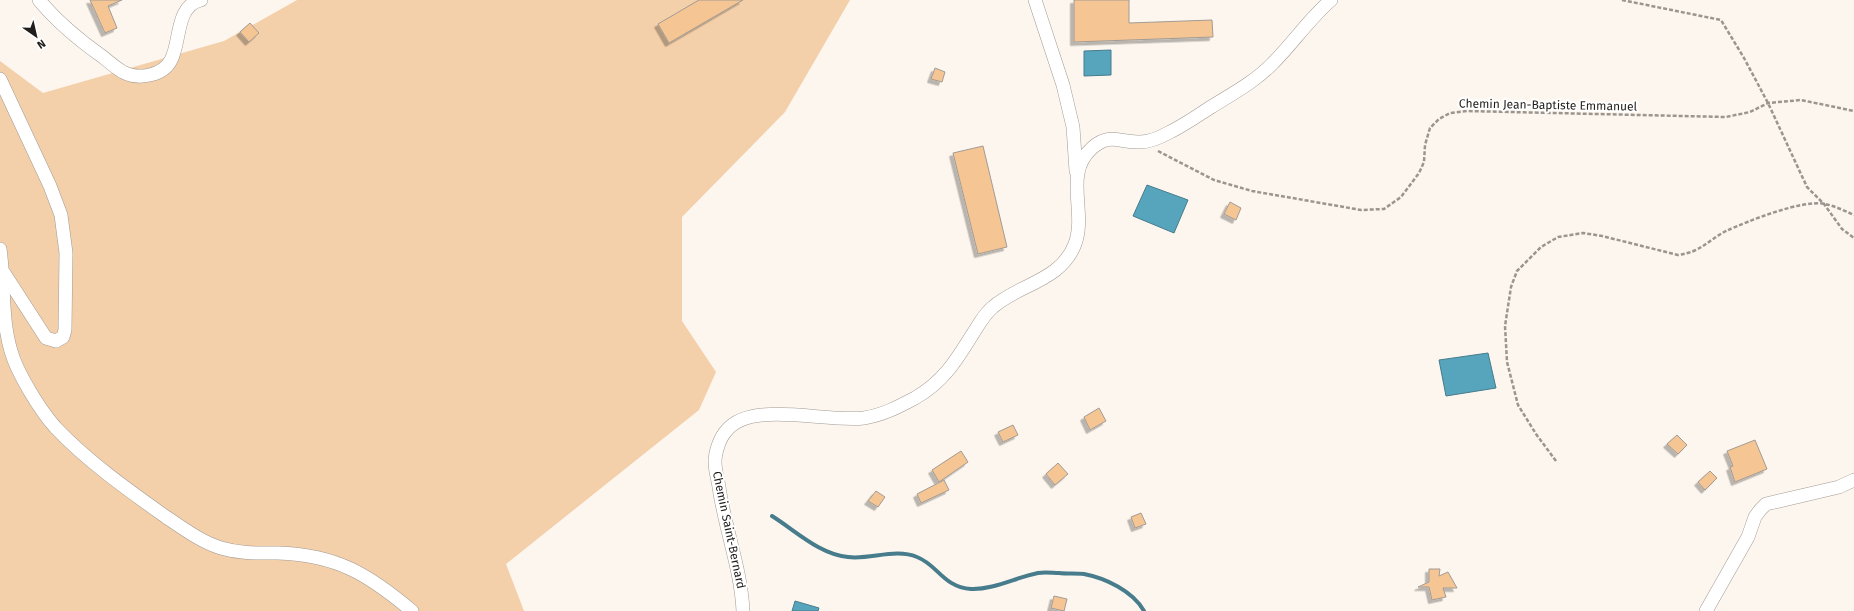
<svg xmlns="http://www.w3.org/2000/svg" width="1854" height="611" font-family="'Fira Sans',sans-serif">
<defs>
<filter id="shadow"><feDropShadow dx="-3.5" dy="3.5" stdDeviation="0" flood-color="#0004"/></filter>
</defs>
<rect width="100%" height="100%" fill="#fdf6ee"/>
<polygon fill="#f3cfaa" points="297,0 850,0 785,112 682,217 682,321 716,372 699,410 506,564 524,611 0,611 0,61 43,93 224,41"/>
<g fill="#56a5bd" stroke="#467c8c">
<polygon points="1111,50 1111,75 1084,76 1084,51"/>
<polygon points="1147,185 1188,200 1174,233 1133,216"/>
<polygon points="1488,353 1496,388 1446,396 1439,360"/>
<polygon points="795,601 819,608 818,611 792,611"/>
</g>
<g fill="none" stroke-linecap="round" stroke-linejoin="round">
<path stroke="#467c8c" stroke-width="4" d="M 772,516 C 796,531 819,554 848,557 C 870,560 895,548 917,557 C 938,565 943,587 971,589 C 993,590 1017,577 1038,573 C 1045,572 1053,573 1059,573 C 1067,574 1076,573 1084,574 C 1105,578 1133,591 1144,611"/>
</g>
<g fill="#f5c593" stroke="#a29b94" filter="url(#shadow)">
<polygon points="90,0 122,0 108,6 117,28 105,33"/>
<polygon points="699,0 743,0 669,43 658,24"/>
<polygon points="1074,0 1129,0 1129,23 1212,20 1213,37 1074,42"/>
<polygon points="250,23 259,33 249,42 240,32"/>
<polygon points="935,68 945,72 942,82 931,79"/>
<polygon points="983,146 1007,247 978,254 953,153"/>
<polygon points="1230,202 1241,208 1236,220 1224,214"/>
<polygon points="1099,408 1106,421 1090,430 1084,417"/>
<polygon points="1013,425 1018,435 1003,442 998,432"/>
<polygon points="1677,435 1687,445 1678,454 1667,444"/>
<polygon points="1755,440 1767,469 1735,482 1730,467 1733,466 1727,451"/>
<polygon points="961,451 968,462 939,482 932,470"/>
<polygon points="1058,463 1068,474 1055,485 1046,474"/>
<polygon points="1710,471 1717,478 1705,490 1698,482"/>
<polygon points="944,480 949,490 921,503 917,494"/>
<polygon points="876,491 885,497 878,507 868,501"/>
<polygon points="1141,513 1146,524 1135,528 1131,517"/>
<polygon points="1429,569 1440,569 1439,576 1448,572 1457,588 1443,588 1446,597 1432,600 1429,587 1418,587 1429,582"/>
<polygon points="1054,596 1067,599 1064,611 1051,608"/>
</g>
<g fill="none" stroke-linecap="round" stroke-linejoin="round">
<defs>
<g id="minor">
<path d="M 39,0 C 58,23 79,40 103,57 C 109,62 116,68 123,72 C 138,80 163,76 171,60 C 181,42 175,6 201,0"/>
<polyline points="1035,0 1063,85 1073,127 1076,171"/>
<polyline points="0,79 50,186 61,215 66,253 65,330 63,337 56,341 46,338 4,273"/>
<path d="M 0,249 C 5,283 1,318 11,351 C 17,373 40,410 55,427 C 87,461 128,490 166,517 C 183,528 201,542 221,548 C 241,554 259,553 278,553 C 337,555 368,574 412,611"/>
<path d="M 743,611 C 741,569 725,529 719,487 C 718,479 715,471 715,462 C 715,452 720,437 727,430 C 752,400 827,423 864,418 C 883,415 898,407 915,398 C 943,382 956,361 972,335 C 978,326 984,314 993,307 C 1019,284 1061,281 1075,244 C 1087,211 1063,174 1092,148 C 1110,132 1120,143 1140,142 C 1150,142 1159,138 1168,133 C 1183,126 1197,116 1211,107 C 1232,94 1256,81 1273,63 C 1293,43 1309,19 1331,0"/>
<polyline points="1706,611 1748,537 1755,517 1760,510 1766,504 1839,487 1854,480"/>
</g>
</defs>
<use href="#minor" stroke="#a19a93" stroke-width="14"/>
<g stroke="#9b9590" stroke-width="2.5" stroke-dasharray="4 2" stroke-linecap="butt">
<polyline points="1622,0 1721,20 1744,58 1768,103 1807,187 1824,204 1842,229 1854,238"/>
<polyline points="1158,151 1214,180 1252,191 1361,210 1384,209 1401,197 1419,173 1424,162 1425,145 1430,128 1439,119 1450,113 1467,111 1726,117 1750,112 1768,103 1801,100 1854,111"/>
<path d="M 1556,461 L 1536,434 L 1518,405 L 1507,362 L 1505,326 L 1511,287 L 1517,271 L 1541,247 L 1558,237 L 1583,233 L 1602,236 L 1678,255 C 1701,252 1707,241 1726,231 C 1748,221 1803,199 1825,204 C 1835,206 1845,211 1854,215"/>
</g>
<use href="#minor" stroke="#fff" stroke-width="13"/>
</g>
<g text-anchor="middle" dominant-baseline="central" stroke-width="4" stroke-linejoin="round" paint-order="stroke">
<g font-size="12" fill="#201d1a" stroke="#fff">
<text transform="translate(1548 105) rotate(1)">Chemin Jean-Baptiste Emmanuel</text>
<text transform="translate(729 530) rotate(78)">Chemin Saint-Bernard</text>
</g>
</g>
<g transform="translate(36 36) rotate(146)" stroke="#ffffff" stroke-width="3" paint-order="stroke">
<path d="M0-3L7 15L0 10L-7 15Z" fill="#201d1a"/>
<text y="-6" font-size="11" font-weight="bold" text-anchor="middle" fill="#201d1a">N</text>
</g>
</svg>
